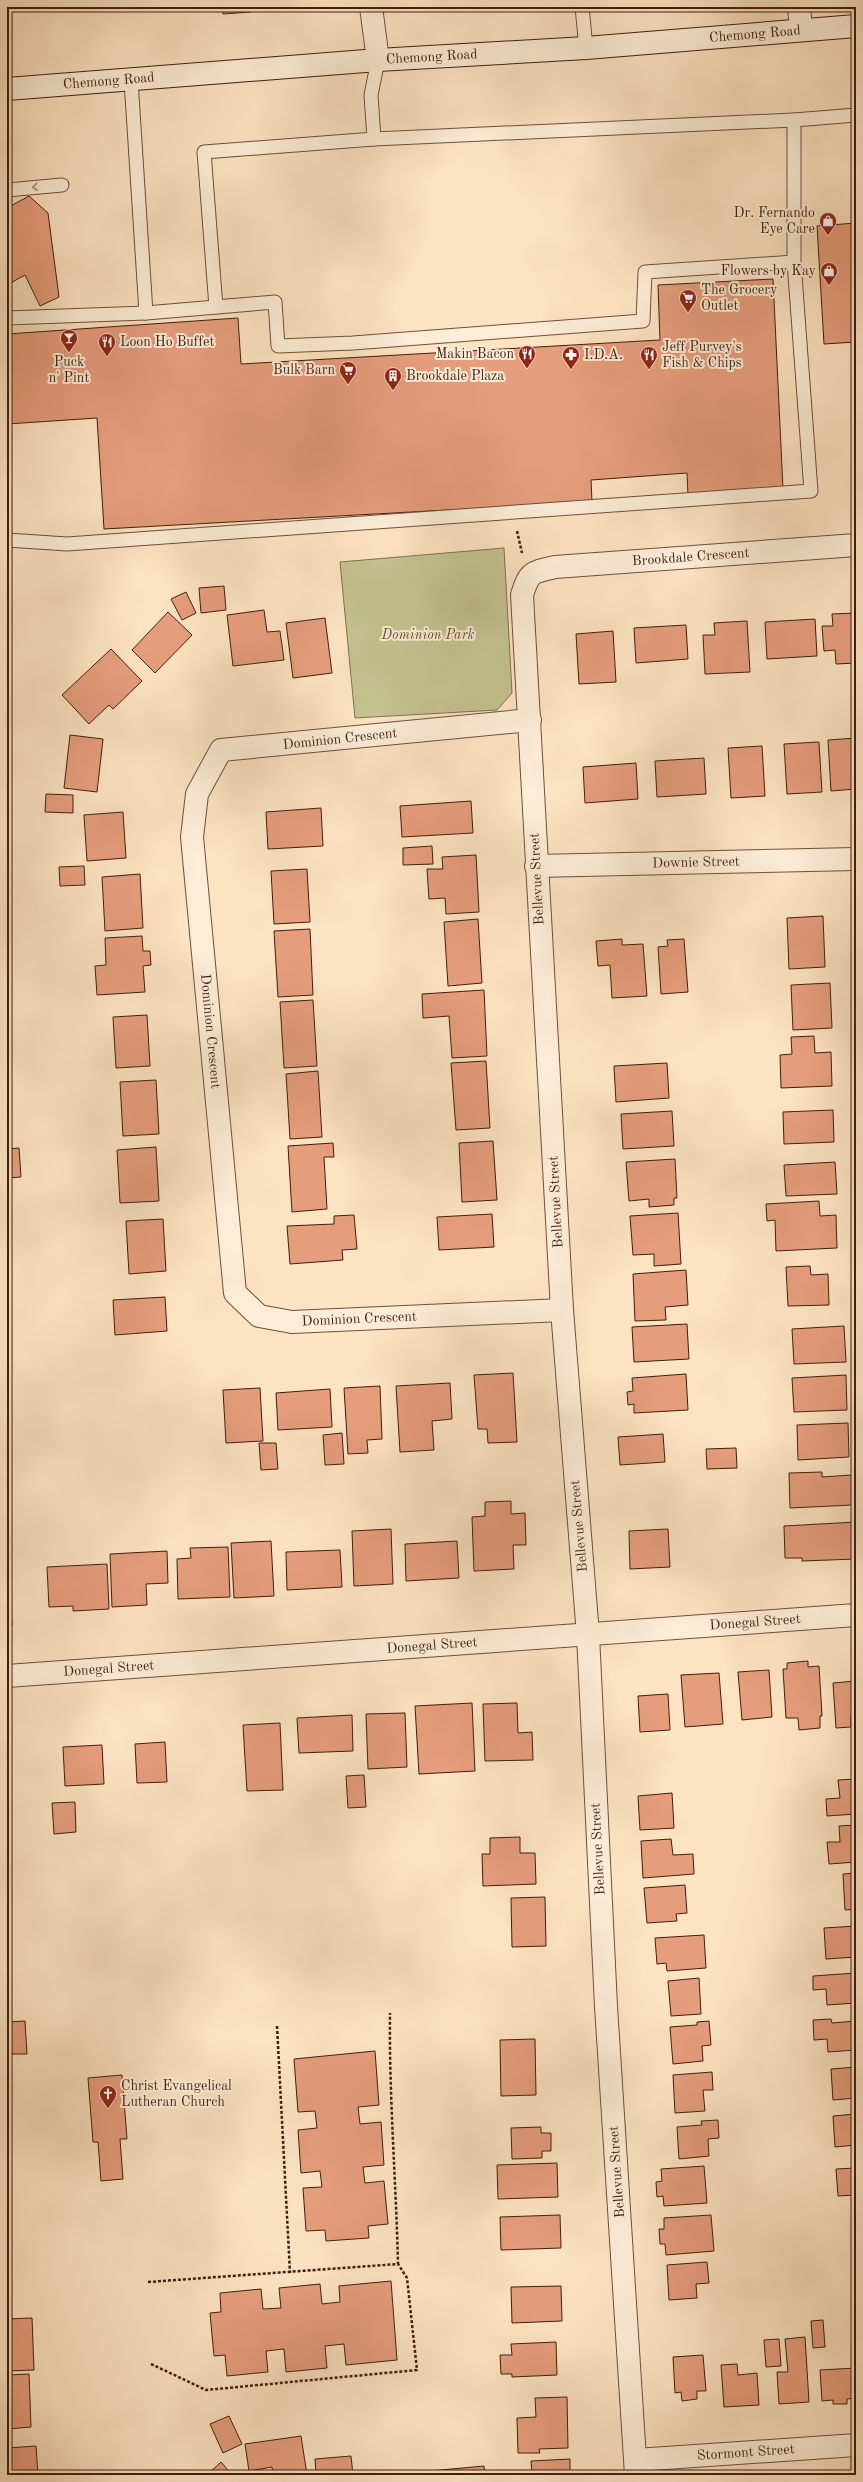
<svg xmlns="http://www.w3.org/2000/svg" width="863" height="2482" font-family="'Old Standard TT',serif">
<rect width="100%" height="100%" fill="#fce3c1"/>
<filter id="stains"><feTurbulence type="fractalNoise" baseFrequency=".005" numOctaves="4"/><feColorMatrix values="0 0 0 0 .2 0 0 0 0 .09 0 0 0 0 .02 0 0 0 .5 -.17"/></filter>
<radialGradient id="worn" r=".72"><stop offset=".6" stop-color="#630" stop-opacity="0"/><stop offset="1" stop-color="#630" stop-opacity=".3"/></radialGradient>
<polygon fill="#c3c390" stroke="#827050" points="504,548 512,693 497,710 355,718 340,562"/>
<g fill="#e69d7c" stroke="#411d10">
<polygon points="222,7 250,7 250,12 223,14"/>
<polygon points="29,196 48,213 59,297 40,306 25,275 7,285 7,208"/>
<polygon points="856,223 856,342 824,344 817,226"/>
<polygon points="773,279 783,489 688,496 687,473 591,480 592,502 104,529 97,418 7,424 7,334 238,318 241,364 660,340 658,285"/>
<polygon points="224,586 226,610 201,613 199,588"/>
<polygon points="186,592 196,613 182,620 171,599"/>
<polygon points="264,610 267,632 280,631 284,660 233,666 227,615"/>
<polygon points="168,612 192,635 155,673 132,650"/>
<polygon points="856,613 856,663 836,664 835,650 824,651 822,626 833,626 832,614"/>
<polygon points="325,618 332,673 293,678 286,623"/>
<polygon points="815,619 817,656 767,659 765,622"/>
<polygon points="747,621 750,672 705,674 703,635 715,635 714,623"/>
<polygon points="686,625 688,659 636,663 634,628"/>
<polygon points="613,631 616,682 579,684 576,634"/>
<polygon points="111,649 142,681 113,709 109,705 89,724 62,695"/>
<polygon points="70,735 103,739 97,792 64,788"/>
<polygon points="856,738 856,789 831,791 828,740"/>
<polygon points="819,742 822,792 787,794 784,744"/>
<polygon points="762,746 765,796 731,798 728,748"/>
<polygon points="704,758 706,794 657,797 655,761"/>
<polygon points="636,763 638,799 585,803 583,767"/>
<polygon points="46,794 73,795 73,813 45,812"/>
<polygon points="471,801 473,833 402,837 400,806"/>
<polygon points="321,808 323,846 268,849 266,812"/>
<polygon points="123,812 126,858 87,861 84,815"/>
<polygon points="432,846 433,864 403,865 403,848"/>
<polygon points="476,855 479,912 446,914 445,898 429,899 427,869 443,869 442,857"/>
<polygon points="84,866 85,885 60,886 59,867"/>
<polygon points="307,869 310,922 274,924 271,871"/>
<polygon points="140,874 143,928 105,931 102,877"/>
<polygon points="823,916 825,967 789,969 787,918"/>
<polygon points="478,919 482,983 448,986 444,922"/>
<polygon points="310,929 313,995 278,997 274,931"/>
<polygon points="142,936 143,951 150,951 151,965 143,966 145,992 97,995 95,966 106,965 105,938"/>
<polygon points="622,939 622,945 643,944 647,996 612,998 610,965 598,966 596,941"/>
<polygon points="684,939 688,992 661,994 658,947 668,946 667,940"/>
<polygon points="830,983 832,1028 793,1030 791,985"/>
<polygon points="484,990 487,1056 452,1058 449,1016 423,1018 422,994"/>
<polygon points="313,1000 317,1066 284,1068 280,1002"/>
<polygon points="147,1015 150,1066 116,1068 113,1017"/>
<polygon points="814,1036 815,1053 831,1052 832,1086 781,1088 780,1055 792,1054 791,1037"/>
<polygon points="486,1061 490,1128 456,1130 451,1063"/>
<polygon points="667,1063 669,1098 616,1102 614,1066"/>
<polygon points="318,1071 322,1137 290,1139 286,1074"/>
<polygon points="156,1080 159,1134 123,1136 120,1082"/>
<polygon points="833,1110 834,1142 784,1144 783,1112"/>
<polygon points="672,1111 674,1146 623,1149 621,1114"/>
<polygon points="493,1141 497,1200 462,1202 459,1143"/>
<polygon points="333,1143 334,1157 324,1157 327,1209 292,1212 288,1146"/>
<polygon points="156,1147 159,1201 120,1203 117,1150"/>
<polygon points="19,1148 21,1177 7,1178 7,1149"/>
<polygon points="675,1159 677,1198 674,1198 674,1205 649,1207 649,1199 629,1201 626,1162"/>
<polygon points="835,1162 837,1194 786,1196 784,1165"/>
<polygon points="819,1201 820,1216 836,1215 837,1248 776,1251 775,1220 767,1221 766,1204"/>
<polygon points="678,1213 681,1264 654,1266 654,1254 633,1255 630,1216"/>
<polygon points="492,1214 494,1247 439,1250 437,1217"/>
<polygon points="354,1215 357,1249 342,1250 343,1260 290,1264 287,1226 334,1224 334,1216"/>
<polygon points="163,1219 166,1271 129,1274 126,1221"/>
<polygon points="810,1266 811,1275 828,1274 829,1305 788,1306 786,1267"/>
<polygon points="686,1270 688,1305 665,1307 666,1320 635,1321 633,1274"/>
<polygon points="165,1297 167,1331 115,1335 113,1300"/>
<polygon points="687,1324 689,1359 634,1362 632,1327"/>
<polygon points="844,1326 846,1362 794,1364 792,1329"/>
<polygon points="513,1373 517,1442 488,1443 487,1429 478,1429 474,1375"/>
<polygon points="686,1374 688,1410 634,1413 634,1404 628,1405 627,1392 633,1391 632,1378"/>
<polygon points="846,1375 847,1410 794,1412 792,1378"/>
<polygon points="450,1383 452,1419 432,1421 434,1450 400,1452 396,1386"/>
<polygon points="380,1386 382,1439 367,1440 368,1453 348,1454 344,1388"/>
<polygon points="260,1388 263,1441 226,1443 223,1390"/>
<polygon points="330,1389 332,1427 278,1430 276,1393"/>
<polygon points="848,1423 849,1457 798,1460 797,1425"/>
<polygon points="342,1433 344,1464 325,1465 323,1435"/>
<polygon points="663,1434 665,1462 620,1465 618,1437"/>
<polygon points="259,1443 276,1443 278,1469 261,1470"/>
<polygon points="736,1448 737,1468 707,1469 706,1449"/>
<polygon points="822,1472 822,1477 852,1475 853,1505 790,1508 789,1473"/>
<polygon points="511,1501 511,1514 525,1513 526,1545 513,1545 514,1569 474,1571 472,1517 485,1516 485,1502"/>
<polygon points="856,1522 856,1559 802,1561 802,1558 785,1558 784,1526"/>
<polygon points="391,1529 393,1584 354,1586 352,1531"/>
<polygon points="668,1529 670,1567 630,1569 629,1531"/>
<polygon points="271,1541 274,1596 234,1598 231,1543"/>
<polygon points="457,1541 459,1578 406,1581 405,1544"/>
<polygon points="228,1547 230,1597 178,1599 177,1559 191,1558 190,1548"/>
<polygon points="340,1550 342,1587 287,1590 286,1552"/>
<polygon points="167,1551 168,1583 146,1584 147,1605 112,1607 110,1554"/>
<polygon points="107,1564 109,1609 73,1611 73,1606 49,1607 47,1567"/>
<polygon points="7,1577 10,1577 12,1626 7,1626"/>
<polygon points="808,1661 808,1667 819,1666 822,1716 820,1716 820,1728 799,1730 798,1718 786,1718 783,1669 787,1669 787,1663"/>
<polygon points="769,1670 772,1717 742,1720 738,1672"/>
<polygon points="719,1673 723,1724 685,1727 681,1675"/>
<polygon points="856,1681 856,1717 851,1717 851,1727 836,1728 833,1683"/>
<polygon points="668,1694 670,1730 640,1732 638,1696"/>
<polygon points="472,1703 475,1771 419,1774 415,1706"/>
<polygon points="517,1703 518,1733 532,1732 533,1760 485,1761 483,1704"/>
<polygon points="405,1713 407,1767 368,1769 366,1714"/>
<polygon points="352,1715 353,1751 299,1753 297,1718"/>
<polygon points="280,1723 283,1790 247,1791 243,1725"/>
<polygon points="7,1741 10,1800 7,1800"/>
<polygon points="165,1742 167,1782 137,1783 135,1744"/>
<polygon points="102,1745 104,1784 65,1786 63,1747"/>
<polygon points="364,1775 366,1807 348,1808 346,1776"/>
<polygon points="856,1779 856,1814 827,1816 826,1799 840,1798 838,1780"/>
<polygon points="672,1793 674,1828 640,1830 638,1796"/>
<polygon points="75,1802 76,1832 54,1834 52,1803"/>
<polygon points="856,1825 856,1862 829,1864 827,1842 840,1842 839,1826"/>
<polygon points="520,1837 520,1853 535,1853 536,1884 483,1886 482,1854 490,1854 490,1838"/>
<polygon points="671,1839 673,1855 693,1854 694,1874 643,1878 641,1841"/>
<polygon points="856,1873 856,1909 845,1910 843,1874"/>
<polygon points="685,1885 687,1913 676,1914 677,1921 647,1923 644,1888"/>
<polygon points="545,1897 546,1946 512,1947 511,1898"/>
<polygon points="856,1926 856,1957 826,1959 824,1928"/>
<polygon points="704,1935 706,1968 667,1971 666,1963 657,1964 655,1938"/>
<polygon points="7,1942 9,1998 7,1998"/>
<polygon points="856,1973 856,2003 827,2005 826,1989 813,1990 813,1976"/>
<polygon points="699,1978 701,2014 671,2016 668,1981"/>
<polygon points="831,2019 832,2023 856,2021 856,2050 828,2052 827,2039 814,2040 813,2020"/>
<polygon points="25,2021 27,2054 7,2054 7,2022"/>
<polygon points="709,2021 711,2045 702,2046 703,2061 673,2064 670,2027 697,2025 697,2022"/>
<polygon points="535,2039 536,2095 501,2096 500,2040"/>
<polygon points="375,2051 379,2105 358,2107 360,2124 381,2122 384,2165 363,2167 365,2183 384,2181 388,2224 368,2226 369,2238 326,2241 325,2230 306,2231 303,2188 322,2187 320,2171 301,2173 298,2130 317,2128 315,2111 298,2112 294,2059"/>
<polygon points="856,2067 856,2098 833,2100 831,2069"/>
<polygon points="712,2072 713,2090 703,2090 705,2111 675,2113 673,2075"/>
<polygon points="122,2075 127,2139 120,2139 123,2179 101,2181 98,2142 93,2142 88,2078"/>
<polygon points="856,2114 856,2145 835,2147 833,2116"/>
<polygon points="718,2120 719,2138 708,2139 709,2156 679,2159 677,2127 702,2125 701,2121"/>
<polygon points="541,2127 541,2133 551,2133 551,2151 542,2151 542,2158 512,2159 511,2128"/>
<polygon points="557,2163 558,2197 498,2199 497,2165"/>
<polygon points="704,2166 707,2203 664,2206 663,2196 657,2197 656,2182 662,2181 661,2169"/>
<polygon points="856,2168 856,2195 838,2196 836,2169"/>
<polygon points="560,2215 561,2248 501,2250 500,2217"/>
<polygon points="711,2215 714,2251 666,2255 665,2244 660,2244 659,2229 664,2229 664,2218"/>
<polygon points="707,2262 709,2283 696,2284 697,2298 669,2300 667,2265"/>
<polygon points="391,2281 397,2360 346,2365 344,2344 325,2346 327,2368 286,2372 284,2349 266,2351 268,2372 227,2376 225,2355 214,2356 210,2313 221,2312 220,2293 261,2289 263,2309 281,2308 279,2288 320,2284 322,2304 340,2302 339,2286"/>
<polygon points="561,2286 562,2321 512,2323 511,2287"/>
<polygon points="32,2318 34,2370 7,2371 7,2319"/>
<polygon points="823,2320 825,2347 813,2348 811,2321"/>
<polygon points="805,2337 809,2402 779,2404 777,2372 788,2372 785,2339"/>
<polygon points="779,2339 781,2366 766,2367 764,2340"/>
<polygon points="556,2342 557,2375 512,2377 512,2374 501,2374 500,2355 512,2355 511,2344"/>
<polygon points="703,2355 706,2391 697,2391 697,2399 682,2401 681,2392 675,2393 673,2357"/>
<polygon points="737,2364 738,2375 757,2373 759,2405 724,2407 721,2365"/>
<polygon points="856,2368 856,2398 847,2399 847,2404 833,2404 833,2400 822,2401 820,2370"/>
<polygon points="29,2374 31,2427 7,2429 7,2375"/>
<polygon points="567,2397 568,2448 539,2449 540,2453 518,2453 517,2418 536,2417 535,2398"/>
<polygon points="229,2416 242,2444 223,2453 210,2424"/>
<polygon points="301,2436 307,2475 273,2475 272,2467 249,2471 245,2444"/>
<polygon points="36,2446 38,2475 7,2475 7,2448"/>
<polygon points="351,2456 353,2475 316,2475 315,2459"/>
<polygon points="570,2459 570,2475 532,2475 531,2461"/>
<polygon points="221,2462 232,2475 207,2475"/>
<polygon points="484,2466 485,2475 430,2475 430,2471"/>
<polygon points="424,2471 424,2475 384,2475"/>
</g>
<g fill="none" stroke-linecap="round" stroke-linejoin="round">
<defs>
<g id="service">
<polyline points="582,7 586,48"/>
<polyline points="131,80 146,313"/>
<polyline points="374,139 371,95 378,60"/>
<polyline points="7,190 62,185"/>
<polyline points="216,307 204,152 374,139 794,120"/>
<polyline points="7,318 146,313 275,302 278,346 353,343 643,321 645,272 794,262 794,120 856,115"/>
<polyline points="7,540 67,544 811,491 794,262"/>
</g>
<g id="minor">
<polyline points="371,7 378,60"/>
<polyline points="799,7 801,30"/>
<path id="s1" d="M 530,720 L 221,750 L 197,794 L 192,837 L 235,1293 L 259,1316 L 292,1322 L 562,1310"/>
<path id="s2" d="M 536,866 L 856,859"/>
<path id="s3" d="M 7,1676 L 856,1615"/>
<path id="s4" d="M 636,2460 L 856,2445"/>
<path id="s5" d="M 636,2475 L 606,2006 L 588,1635 L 562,1310 L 522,595 C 529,572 532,572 555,567 L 856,545"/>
</g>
<g id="secondary">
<path id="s6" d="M 7,89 L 378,60 L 586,48 L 856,26"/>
</g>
</defs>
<use href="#service" stroke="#704e3c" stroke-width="15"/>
<use href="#minor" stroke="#704e3c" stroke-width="24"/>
<use href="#secondary" stroke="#411d10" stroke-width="24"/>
<g stroke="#411d10" stroke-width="2.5" stroke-dasharray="3 2" stroke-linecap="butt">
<polyline points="517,531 522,553"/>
<polyline points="277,2026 290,2273"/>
<path d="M 148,2282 L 398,2264 C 396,2180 389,2097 390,2013"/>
<polyline points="151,2364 206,2390 417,2370 407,2278 398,2264"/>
</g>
<use href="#service" stroke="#fdedd7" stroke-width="13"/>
<use href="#minor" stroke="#fdedd7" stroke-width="22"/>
<use href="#secondary" stroke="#fdedd7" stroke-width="22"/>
</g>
<defs><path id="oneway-chevron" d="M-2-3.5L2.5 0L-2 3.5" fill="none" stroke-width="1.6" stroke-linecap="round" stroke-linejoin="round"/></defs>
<use stroke="#a88f7d" href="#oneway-chevron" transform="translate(35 187) rotate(174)"/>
<defs>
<symbol id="shop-pin" viewBox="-11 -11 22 30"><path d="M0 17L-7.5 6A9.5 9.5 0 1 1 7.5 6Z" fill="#8f2418" stroke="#fdedd7"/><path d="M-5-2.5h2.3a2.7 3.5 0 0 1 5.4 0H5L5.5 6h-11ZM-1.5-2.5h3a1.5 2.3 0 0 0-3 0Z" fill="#fff"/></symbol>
<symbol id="supermarket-pin" viewBox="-11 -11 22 30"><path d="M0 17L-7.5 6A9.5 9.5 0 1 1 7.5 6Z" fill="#8f2418" stroke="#fdedd7"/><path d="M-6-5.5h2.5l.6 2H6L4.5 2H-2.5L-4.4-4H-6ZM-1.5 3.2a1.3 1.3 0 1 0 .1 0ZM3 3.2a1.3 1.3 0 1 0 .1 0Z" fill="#fff"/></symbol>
<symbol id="bar-pin" viewBox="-11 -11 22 30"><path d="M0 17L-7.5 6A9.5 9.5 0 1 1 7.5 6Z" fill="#8f2418" stroke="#fdedd7"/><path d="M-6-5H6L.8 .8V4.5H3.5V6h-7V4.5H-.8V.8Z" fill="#fff"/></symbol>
<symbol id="restaurant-pin" viewBox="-11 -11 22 30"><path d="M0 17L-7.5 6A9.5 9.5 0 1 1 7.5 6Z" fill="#8f2418" stroke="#fdedd7"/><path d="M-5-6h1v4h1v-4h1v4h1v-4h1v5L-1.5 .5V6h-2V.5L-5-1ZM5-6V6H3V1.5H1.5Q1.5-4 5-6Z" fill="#fff"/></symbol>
<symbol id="pharmacy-pin" viewBox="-11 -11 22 30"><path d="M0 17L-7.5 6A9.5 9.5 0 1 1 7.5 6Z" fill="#8f2418" stroke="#fdedd7"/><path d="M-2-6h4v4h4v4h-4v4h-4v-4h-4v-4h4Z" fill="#fff"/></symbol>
<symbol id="building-pin" viewBox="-11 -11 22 30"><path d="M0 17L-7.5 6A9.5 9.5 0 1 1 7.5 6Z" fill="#8f2418" stroke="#fdedd7"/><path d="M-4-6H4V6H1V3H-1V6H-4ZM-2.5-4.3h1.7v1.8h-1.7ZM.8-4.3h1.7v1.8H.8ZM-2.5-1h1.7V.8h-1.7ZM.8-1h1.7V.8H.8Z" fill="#fff"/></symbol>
<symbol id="church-pin" viewBox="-11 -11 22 30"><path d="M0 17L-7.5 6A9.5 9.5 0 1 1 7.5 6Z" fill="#8f2418" stroke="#fdedd7"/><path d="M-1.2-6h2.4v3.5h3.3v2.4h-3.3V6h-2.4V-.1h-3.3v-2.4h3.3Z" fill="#fff"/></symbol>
</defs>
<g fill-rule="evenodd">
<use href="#shop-pin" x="818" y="211" width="20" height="27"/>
<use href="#shop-pin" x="819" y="261" width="20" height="27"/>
<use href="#supermarket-pin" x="678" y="288" width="20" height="27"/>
<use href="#bar-pin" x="59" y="328" width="20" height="27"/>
<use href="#restaurant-pin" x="97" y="332" width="20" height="27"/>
<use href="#restaurant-pin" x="517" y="344" width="20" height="27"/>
<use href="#pharmacy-pin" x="561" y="345" width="20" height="27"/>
<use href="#restaurant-pin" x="639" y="345" width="20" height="27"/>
<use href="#supermarket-pin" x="338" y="360" width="20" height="27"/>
<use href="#building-pin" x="383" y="366" width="20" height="27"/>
<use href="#church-pin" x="98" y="2084" width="20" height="27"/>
</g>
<g text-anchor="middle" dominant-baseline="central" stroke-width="4" stroke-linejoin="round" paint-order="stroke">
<g font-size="14" fill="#411d10" stroke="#fdedd7">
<text stroke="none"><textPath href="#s6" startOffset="750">Chemong Road</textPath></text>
<text stroke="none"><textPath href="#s6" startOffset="426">Chemong Road</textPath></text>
<text stroke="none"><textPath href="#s6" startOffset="102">Chemong Road</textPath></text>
<text stroke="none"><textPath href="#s5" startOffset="2067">Brookdale Crescent</textPath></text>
<text transform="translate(340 739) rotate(-6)">Dominion Crescent</text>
<text stroke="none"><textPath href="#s2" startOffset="160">Downie Street</textPath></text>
<text transform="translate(537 879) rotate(-93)">Bellevue Street</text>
<text stroke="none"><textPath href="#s1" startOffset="599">Dominion Crescent</textPath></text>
<text transform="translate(556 1202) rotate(-93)">Bellevue Street</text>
<text stroke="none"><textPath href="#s1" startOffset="996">Dominion Crescent</textPath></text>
<text transform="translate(579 1526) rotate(-95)">Bellevue Street</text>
<text stroke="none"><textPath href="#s3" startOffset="750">Donegal Street</textPath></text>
<text stroke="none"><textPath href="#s3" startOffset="426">Donegal Street</textPath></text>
<text stroke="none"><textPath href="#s3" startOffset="102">Donegal Street</textPath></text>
<text transform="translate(598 1849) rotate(-93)">Bellevue Street</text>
<text transform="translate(617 2172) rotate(-94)">Bellevue Street</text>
<text stroke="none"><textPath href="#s4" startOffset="110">Stormont Street</textPath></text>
</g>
<g font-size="14" fill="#411d10" stroke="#fdedd7" text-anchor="start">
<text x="815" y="213" text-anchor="end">Dr. Fernando<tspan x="815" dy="16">Eye Care</tspan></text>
<text x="816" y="271" text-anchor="end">Flowers by Kay</text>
<text x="701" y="290">The Grocery<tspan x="701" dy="16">Outlet</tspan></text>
<text x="120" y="342">Loon Ho Buffet</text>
<text x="662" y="347">Jeff Purvey's<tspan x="662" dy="16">Fish &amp; Chips</tspan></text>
<text x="514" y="354" text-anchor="end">Makin Bacon</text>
<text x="584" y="355">I.D.A.</text>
<text x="69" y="362" text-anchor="middle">Puck<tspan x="69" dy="16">n' Pint</tspan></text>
<text x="335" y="370" text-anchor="end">Bulk Barn</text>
<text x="406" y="376">Brookdale Plaza</text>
<text x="121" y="2086">Christ Evangelical<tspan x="121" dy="16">Lutheran Church</tspan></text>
</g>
<g font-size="14" font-style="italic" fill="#684f36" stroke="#fdedd7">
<text x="428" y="635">Dominion Park</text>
</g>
</g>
<rect width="863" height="2482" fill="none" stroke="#fce3c1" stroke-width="24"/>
<rect x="8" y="8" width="847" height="2466" fill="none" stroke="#411d10" stroke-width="2"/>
<rect x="12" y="12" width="839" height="2458" fill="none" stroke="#411d10"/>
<rect width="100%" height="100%" filter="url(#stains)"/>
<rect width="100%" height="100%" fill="url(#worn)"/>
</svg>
